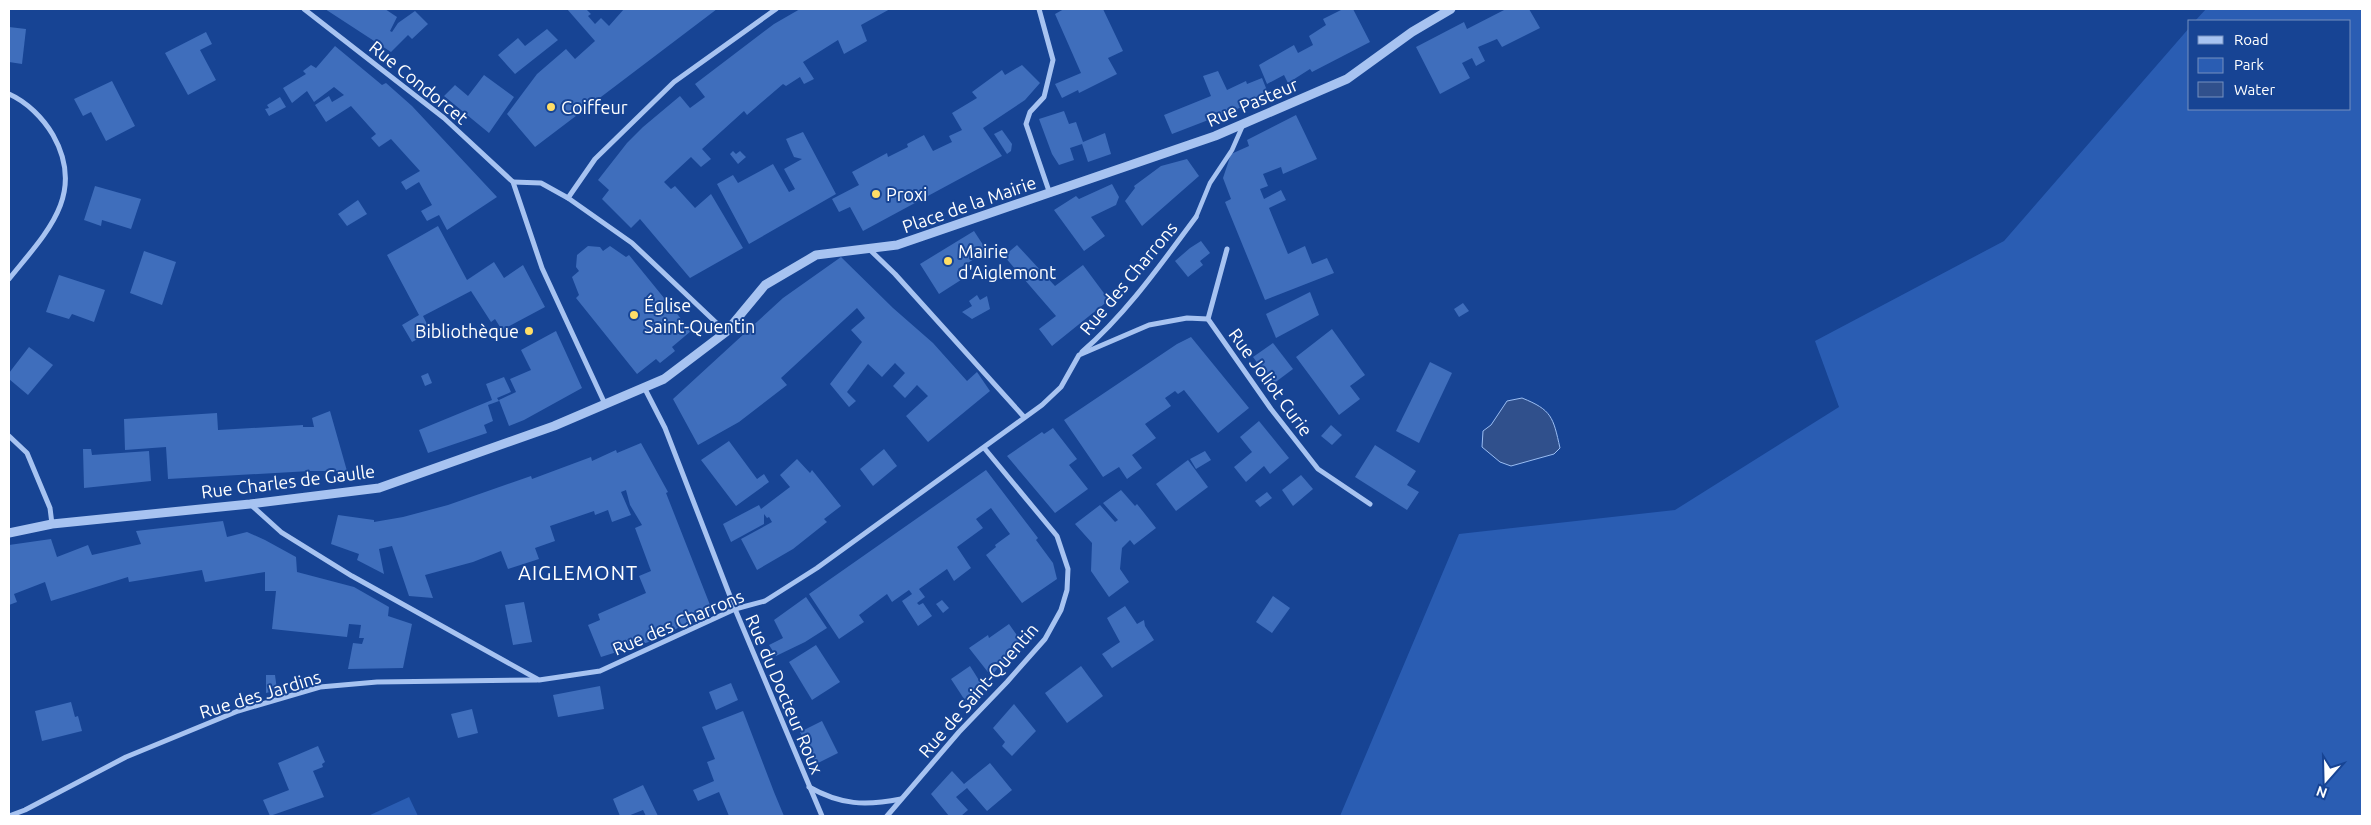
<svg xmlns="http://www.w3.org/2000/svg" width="2371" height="825" font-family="Ubuntu,sans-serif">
<rect width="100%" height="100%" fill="#174494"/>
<g fill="#2a5db3">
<polygon points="2206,9 2362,9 2362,816 1340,816 1459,534 1675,510 1839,407 1815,341 2004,241 2190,27 2190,109 2350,109 2350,21 2195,21"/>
<polygon points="409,797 418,816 368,816"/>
</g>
<path fill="#30508c" stroke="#9abdf3" d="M 1522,398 C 1552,410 1553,417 1560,448 L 1554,454 L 1511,466 L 1500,462 L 1482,447 L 1483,431 L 1491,425 L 1507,401 Z"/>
<g fill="#3f6ebc">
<polygon points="325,9 385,9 397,17 390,31 392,32 398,23 415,11 428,24 412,39 408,35 391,52"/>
<polygon points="567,9 586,9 591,14 588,16 595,24 601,18 609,26 624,9 717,9 535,147 507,114 537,74 566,49 575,59 595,41"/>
<polygon points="800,9 890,9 861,25 867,41 844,54 838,40 803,62 814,79 804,84 800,77 786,86 783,84 747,115 744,111 702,149 711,159 701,167 691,157 664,182 671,189 675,186 695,208 711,194 743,248 690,278 640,219 631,228 602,199 609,190 598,180 627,143 643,127 680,96 690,108 705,97 695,84 774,24"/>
<polygon points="1064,9 1103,9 1123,51 1108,58 1117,74 1079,93 1078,90 1062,98 1055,84 1081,73 1055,14"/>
<polygon points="1343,9 1353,9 1370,42 1312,72 1310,69 1288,83 1284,75 1267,84 1259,65 1294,45 1298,53 1313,45 1309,36 1326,25 1323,19"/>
<polygon points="1506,9 1529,9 1540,28 1502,47 1497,39 1478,47 1485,61 1476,66 1472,58 1462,63 1470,78 1440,94 1416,47 1464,22 1467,29"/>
<polygon points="9,27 26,29 22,64 9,62"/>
<polygon points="547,29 558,40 515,74 498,55 518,38 525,46"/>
<polygon points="206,32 212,44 200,50 216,80 188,95 165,53"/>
<polygon points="335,46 382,85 386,83 412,106 497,197 447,230 439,215 427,221 421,211 432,205 419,182 406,190 401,182 420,171 391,139 379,147 371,138 376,134 351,106 326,122 315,105 329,96 332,102 344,95 334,87 314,102 307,91 292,103 283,88 306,74 303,71 311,65 316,68"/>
<polygon points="1022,65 1040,83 1025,100 983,128 1002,156 863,231 850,207 839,212 832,199 859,185 852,172 887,153 888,157 908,147 907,144 924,135 933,151 952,142 949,136 962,130 952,113 977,98 972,92 1002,70 1005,75"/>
<polygon points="1218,71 1227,90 1246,81 1247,84 1262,78 1268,93 1253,98 1255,102 1172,134 1164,115 1211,96 1203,76"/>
<polygon points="484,75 514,97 489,133 444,96 455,85 468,96"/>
<polygon points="112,81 135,126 106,141 91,112 83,116 74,99"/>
<polygon points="280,97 286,107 269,116 265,109 269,108 267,105"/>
<polygon points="1064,111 1069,124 1076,122 1083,142 1105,133 1111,154 1088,162 1082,144 1070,148 1074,160 1059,165 1052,154 1039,119"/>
<polygon points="1296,115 1317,159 1283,174 1281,167 1263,174 1268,186 1260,189 1264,199 1281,190 1286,200 1269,208 1288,254 1305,246 1312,264 1327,258 1334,273 1265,300 1225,202 1231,199 1223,178 1231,154 1249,146 1247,140"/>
<polygon points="1002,130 1012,144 1011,151 1007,154 994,134"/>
<polygon points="803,132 836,194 749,244 717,184 733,175 738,183 773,164 789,192 795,189 784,169 802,159 794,157 786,139"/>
<polygon points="733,151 736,154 740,151 746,157 738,164 730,154"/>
<polygon points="1187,159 1199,176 1142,226 1125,201 1135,188 1134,186 1161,166"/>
<polygon points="1112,184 1119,197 1116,205 1091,217 1105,236 1084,251 1054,210 1076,196 1079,199"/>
<polygon points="95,186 141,199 131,229 102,220 101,226 84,220"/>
<polygon points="358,200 367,214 347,226 338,214"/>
<polygon points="438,226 467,280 494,262 504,278 523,265 545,307 502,330 495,319 491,322 471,291 423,316 431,332 412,342 402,325 419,315 387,255"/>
<polygon points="974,231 987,251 958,269 964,278 939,294 920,264"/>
<polygon points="1201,241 1210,253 1200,261 1203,265 1188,277 1175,261 1190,248"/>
<polygon points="1017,245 1055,286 1083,265 1109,300 1052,346 1039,329 1056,316 1004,256"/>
<polygon points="588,246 600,247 603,251 610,246 626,257 629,255 691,331 672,347 675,351 660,363 656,359 637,374 576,298 579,295 572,277 579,271 576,267 577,255"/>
<polygon points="144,251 176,262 162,305 130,293"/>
<polygon points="841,257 893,308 933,343 967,381 977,372 990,391 928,442 906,416 928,396 917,385 905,398 893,386 905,373 895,363 882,377 868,364 847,392 856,401 849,407 830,384 862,342 851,330 865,318 857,308 781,378 787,385 739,422 698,445 673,399 783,298"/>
<polygon points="59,275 105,290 94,322 72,314 69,319 46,312"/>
<polygon points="1310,292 1319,315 1276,338 1266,314"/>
<polygon points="977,295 980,300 987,296 990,309 972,319 962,312 972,306 969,301"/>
<polygon points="1463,303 1469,311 1459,317 1454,309"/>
<polygon points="1332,329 1365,375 1350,386 1360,399 1339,415 1296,357"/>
<polygon points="556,331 582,388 524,420 509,426 499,400 516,392 510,379 531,370 521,350"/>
<polygon points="1191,337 1249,408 1218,433 1184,390 1178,394 1175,391 1165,398 1171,406 1145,424 1156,438 1132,455 1142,468 1127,479 1119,467 1103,477 1064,420 1177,344"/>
<polygon points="1273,343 1293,369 1273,384 1253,357"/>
<polygon points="29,347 53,365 28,395 9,379 9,373"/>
<polygon points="1430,362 1452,373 1419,443 1396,431"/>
<polygon points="428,373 432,383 425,386 421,376"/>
<polygon points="504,377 511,392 497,398 499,401 488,405 493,421 484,425 487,433 428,453 419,430 492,400 486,384"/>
<polygon points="330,411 347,471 310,471 168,479 166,447 125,450 124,419 217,413 218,430 303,425 303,427 314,427 312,418"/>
<polygon points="1259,421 1289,458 1270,474 1264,466 1246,482 1234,467 1252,452 1240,437"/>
<polygon points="1331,425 1342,435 1332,445 1321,436"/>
<polygon points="1053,428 1077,459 1069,465 1088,489 1055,513 1007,456 1042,432 1044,434"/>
<polygon points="729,441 757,479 764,474 769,482 736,506 701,460"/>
<polygon points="641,443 668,492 666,493 712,610 655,640 601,657 588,625 600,620 598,614 646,593 639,576 651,571 635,528 642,525 630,505 626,490 621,492 631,515 612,522 608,510 595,515 594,511 550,526 555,541 535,548 539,559 508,569 501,551 473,562 425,575 433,598 409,596 392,546 379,549 384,574 357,560 359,554 331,544 338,515 374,520 374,522 403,517 448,505 531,476 532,479 591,457 592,461 616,450 617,453"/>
<polygon points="1375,445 1416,471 1407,485 1419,492 1407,510 1355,477"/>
<polygon points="83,449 91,449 92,455 149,451 151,481 84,488"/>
<polygon points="884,449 897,466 873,486 860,469"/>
<polygon points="1205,451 1211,460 1196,469 1190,459"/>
<polygon points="797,459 810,473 812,470 841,506 824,519 827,522 793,549 757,570 741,539 772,522 769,517 767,518 764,514 764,524 731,542 723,524 759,505 761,509 790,487 780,475"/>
<polygon points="1188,460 1208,487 1176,511 1156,484"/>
<polygon points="986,470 1038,538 1036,540 1053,563 1057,579 1022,603 986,555 996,547 995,545 1010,534 991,508 976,519 983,528 957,547 971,568 954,581 947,569 919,589 925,597 917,603 919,605 923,603 932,616 918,626 902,601 912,594 909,590 892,602 887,594 859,615 864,622 839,639 809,594"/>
<polygon points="1301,475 1313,489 1293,506 1282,490"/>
<polygon points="1121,490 1135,506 1137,504 1156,528 1134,545 1130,540 1122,548 1120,569 1129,582 1109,597 1091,571 1092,543 1075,524 1100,505 1115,522 1118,520 1103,503"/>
<polygon points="1267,492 1272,498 1260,507 1255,501"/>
<polygon points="223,521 227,537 247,532 265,540 296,557 297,572 354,587 389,607 388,616 412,624 403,668 348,669 353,643 362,644 364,638 359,638 361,625 349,624 347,637 272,629 276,591 265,591 265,572 205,582 202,570 129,582 128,577 51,601 45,582 14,594 17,602 9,605 9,545 51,539 57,557 88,545 92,555 141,544 136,531"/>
<polygon points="1273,596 1290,608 1272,633 1256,622"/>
<polygon points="806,597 827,628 805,642 776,656 769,645 783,638 774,620"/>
<polygon points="942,600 949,608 943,613 936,604"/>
<polygon points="524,602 532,642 513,645 505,605"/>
<polygon points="1125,606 1137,624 1144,620 1145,626 1154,640 1112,668 1102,654 1120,642 1107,618"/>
<polygon points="1009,624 1021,641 991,676 969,648 988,635 989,638"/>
<polygon points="816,645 840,682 812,700 789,662"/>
<polygon points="970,666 982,685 966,702 951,679"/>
<polygon points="1081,666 1103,696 1067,723 1045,693"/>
<polygon points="266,675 275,675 277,690 266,693"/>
<polygon points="731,683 738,700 716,710 709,692"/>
<polygon points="600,686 604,709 558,717 553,695"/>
<polygon points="71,702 75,717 78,716 82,731 42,741 35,711"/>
<polygon points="1014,704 1036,731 1012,756 1002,746 1005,742 993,728"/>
<polygon points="472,709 478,733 458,738 451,714"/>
<polygon points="743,711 774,792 784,816 729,816 719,792 698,801 693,790 714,781 707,762 715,759 702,727"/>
<polygon points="822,721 838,753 816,764 800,732"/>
<polygon points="318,746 325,762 322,764 323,767 313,771 324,797 270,816 263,800 289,790 278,763"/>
<polygon points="990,763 1012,790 987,811 967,788 956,797 968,810 961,816 949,816 931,794 952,771 964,784"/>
<polygon points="643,785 658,816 646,816 643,810 628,816 620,816 613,799"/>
</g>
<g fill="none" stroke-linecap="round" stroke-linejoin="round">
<polyline stroke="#a7c3f1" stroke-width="4.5" points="1196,217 1210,183 1232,150 1243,125"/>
<g stroke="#a7c3f1" stroke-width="5">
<polyline points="304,9 444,118 513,182 542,268 605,404"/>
<polyline points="1039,9 1053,60 1044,97 1030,112 1026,124 1050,194"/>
<path d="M 9,94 C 27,102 43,118 53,135 C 87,195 45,234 9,279"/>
<polyline points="513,182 541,183 568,198 632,243 726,332"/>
<polyline points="568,198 595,159 674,82 776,9"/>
<polyline points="868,248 895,274 1024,417"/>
<polyline points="1227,249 1208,319 1271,409 1318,469 1370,504"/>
<path d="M 1082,352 C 1127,313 1161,264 1196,217"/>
<polyline points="645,389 665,428 735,609 822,816"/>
<polyline points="9,436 27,453 50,508 52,524"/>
<polyline points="250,504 281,532 352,576 539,680 600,671 735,609 765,601 817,568 1042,405 1061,387 1079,355 1149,325 1187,318 1208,319"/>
<path d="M 809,787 C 841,805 865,806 901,799"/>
<polyline points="9,816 25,810 126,757 238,711 320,687 377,682 537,680"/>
<polyline points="887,816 959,732 1007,682 1045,639 1061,610 1067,590 1068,569 1057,536 985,449"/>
</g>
<polyline stroke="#a7c3f1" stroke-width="9" points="9,533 52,524 250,504 379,488 554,426 664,379 726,332 765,285 816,255 897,245 1215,136 1347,79 1412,32 1451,9"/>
</g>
<g fill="#ffde67" stroke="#174494" stroke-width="2">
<circle cx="551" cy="107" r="5"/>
<circle cx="876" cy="194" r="5"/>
<circle cx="948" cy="261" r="5"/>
<circle cx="634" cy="315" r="5"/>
<circle cx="529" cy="331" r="5"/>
</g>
<g text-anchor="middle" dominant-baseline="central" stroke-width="4" stroke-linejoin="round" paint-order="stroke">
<g font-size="18" fill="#fff" stroke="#174494">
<text transform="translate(419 82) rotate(39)">Rue Condorcet</text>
<text transform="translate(1252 102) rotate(-23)">Rue Pasteur</text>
<text transform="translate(969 204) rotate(-19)">Place de la Mairie</text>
<text transform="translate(1128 278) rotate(-50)">Rue des Charrons</text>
<text transform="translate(1271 382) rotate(54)">Rue Joliot Curie</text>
<text transform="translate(288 481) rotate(-7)">Rue Charles de Gaulle</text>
<text transform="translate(678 622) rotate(-23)">Rue des Charrons</text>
<text transform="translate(978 690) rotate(-49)">Rue de Saint-Quentin</text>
<text transform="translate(260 694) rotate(-17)">Rue des Jardins</text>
<text transform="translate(785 694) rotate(67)">Rue du Docteur Roux</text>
</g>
<g font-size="18" fill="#fff" stroke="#174494" text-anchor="start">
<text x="561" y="107">Coiffeur</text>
<text x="886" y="194">Proxi</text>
<text x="958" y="251">Mairie<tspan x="958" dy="21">d'Aiglemont</tspan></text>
<text x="644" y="305">Église<tspan x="644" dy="21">Saint-Quentin</tspan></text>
<text x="519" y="331" text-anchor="end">Bibliothèque</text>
</g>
<g font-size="20" letter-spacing="1" fill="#fff" stroke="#174494">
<text x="578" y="572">AIGLEMONT</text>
</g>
</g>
<rect width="2371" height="825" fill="none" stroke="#ffffff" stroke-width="20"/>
<rect x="2188" y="20" width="162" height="90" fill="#174494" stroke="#748fbf"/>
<rect x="2198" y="36" width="25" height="8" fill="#a7c3f1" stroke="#748fbf"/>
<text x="2234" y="45" font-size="15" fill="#ffffff">Road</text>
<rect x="2198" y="58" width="25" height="15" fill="#2a5db3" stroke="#748fbf"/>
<text x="2234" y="70" font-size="15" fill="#ffffff">Park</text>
<rect x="2198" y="82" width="25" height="15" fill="#30508c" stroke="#748fbf"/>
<text x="2234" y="95" font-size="15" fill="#ffffff">Water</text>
<g transform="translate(2326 780) rotate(200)" stroke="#174494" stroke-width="4" paint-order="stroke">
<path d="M0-4L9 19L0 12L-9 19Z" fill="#ffffff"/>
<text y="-8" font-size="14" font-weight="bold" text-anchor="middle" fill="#ffffff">N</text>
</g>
</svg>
